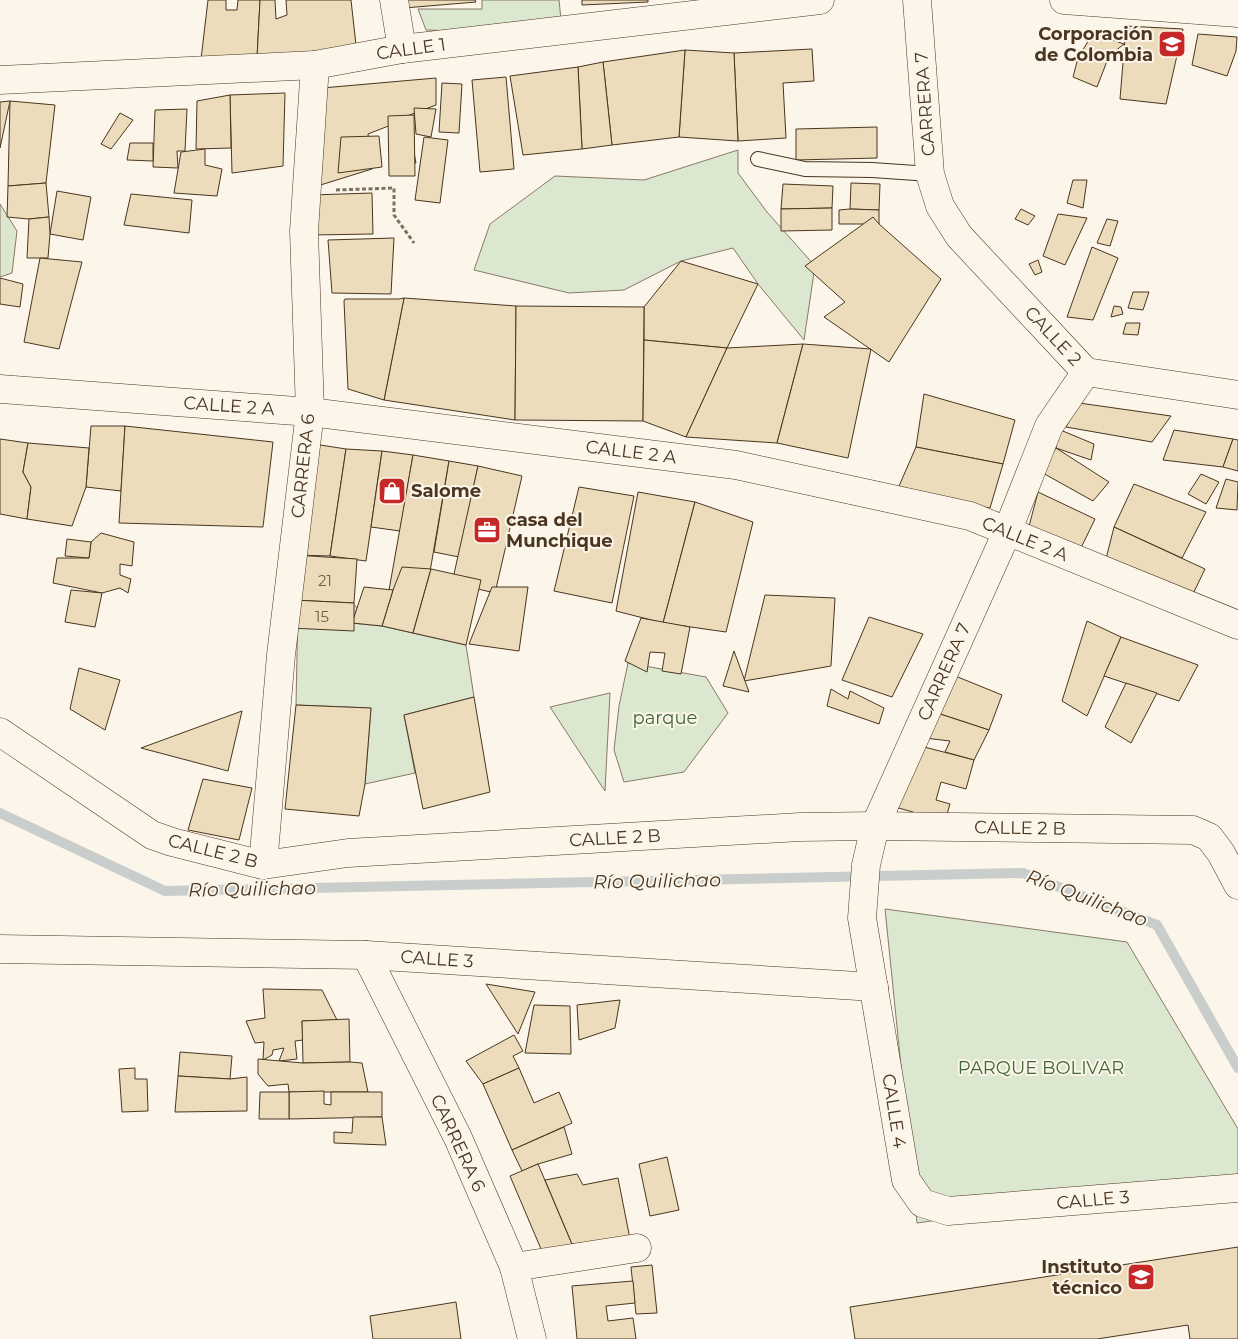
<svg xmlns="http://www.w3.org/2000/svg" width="1238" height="1339" font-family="Montserrat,sans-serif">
<rect width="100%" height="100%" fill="#fbf6e9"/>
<g fill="#dce7d0" stroke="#887966">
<polygon points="482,0 559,0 561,20 458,31 426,30 418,9 482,9"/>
<polygon points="738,150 738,173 767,212 815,266 804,340 758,284 733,248 681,261 624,290 569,293 474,270 490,224 555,176 644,180"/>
<polygon points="0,204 17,231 12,273 0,277"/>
<polygon points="350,599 357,608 352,623 382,626 466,645 474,697 404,715 415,773 365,784 371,708 296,705 298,606"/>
<polygon points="628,663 706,677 728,713 684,772 624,782 614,750 619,706"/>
<polygon points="610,693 605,791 550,707"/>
<polygon points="885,909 1127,942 1238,1129 1238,1177 917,1223"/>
</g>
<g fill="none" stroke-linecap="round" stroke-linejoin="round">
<polyline stroke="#c9cecd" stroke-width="10" points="0,813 165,891 1023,873 1157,925 1238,1068"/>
</g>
<g fill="#ecdcbc" stroke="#4a3520">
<polygon points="208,0 226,0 226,10 237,10 238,0 260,0 257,58 201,59"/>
<polygon points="260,0 275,0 276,19 287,15 286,0 351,0 357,54 257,58"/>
<polygon points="402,0 475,0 476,2 404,8"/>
<polygon points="582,0 648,0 648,2 582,5"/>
<polygon points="1126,26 1183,29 1166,104 1120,99"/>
<polygon points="1093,33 1124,44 1109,56 1097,87 1073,77 1078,58"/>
<polygon points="1198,34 1237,37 1236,51 1227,76 1192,65"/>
<polygon points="812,49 814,81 783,83 786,138 738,141 734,53"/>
<polygon points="685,50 734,53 738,141 679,137"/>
<polygon points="685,50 679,137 612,145 603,62"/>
<polygon points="603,62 612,145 582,149 578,67"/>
<polygon points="578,67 582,149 523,155 510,76"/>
<polygon points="506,77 514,169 480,172 472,80"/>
<polygon points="436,78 436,105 407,116 416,163 398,167 396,123 368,134 372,169 314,187 322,88"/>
<polygon points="442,83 462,84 459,133 439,132"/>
<polygon points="285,93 283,166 232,173 230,95"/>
<polygon points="230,95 231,148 196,149 197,101"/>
<polygon points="10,101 55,105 46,183 8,186"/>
<polygon points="10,101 0,148 0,102"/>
<polygon points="414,108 436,109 431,137 416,134"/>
<polygon points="187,109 185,151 177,151 178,168 153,167 155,110"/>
<polygon points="120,113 133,120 111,149 101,144"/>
<polygon points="414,115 415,176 389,176 388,116"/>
<polygon points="877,127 877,158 796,160 796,129"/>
<polygon points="379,136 382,167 338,173 341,137"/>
<polygon points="424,137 448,140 440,203 415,200"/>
<polygon points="130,143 153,143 153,161 127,160"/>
<polygon points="205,149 205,165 222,169 217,196 174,193 181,152"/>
<polygon points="1073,180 1087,180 1083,208 1067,203"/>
<polygon points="46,183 49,217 29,219 7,217 8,186"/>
<polygon points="851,183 880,184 879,210 850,209"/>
<polygon points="783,184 833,186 832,208 781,209"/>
<polygon points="57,191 91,197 83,240 50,234"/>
<polygon points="372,193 373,234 312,235 311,195"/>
<polygon points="131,194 192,200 189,233 124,225"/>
<polygon points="832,208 832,230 781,231 781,209"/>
<polygon points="850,209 879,210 879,224 839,224 839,210"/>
<polygon points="1021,209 1035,216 1028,225 1015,219"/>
<polygon points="1058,214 1087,218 1065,265 1043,256"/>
<polygon points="49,217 50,234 48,258 27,258 29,219"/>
<polygon points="873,217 879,224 941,279 889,362 824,317 845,302 805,266"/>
<polygon points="1107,219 1118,221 1110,246 1097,243"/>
<polygon points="394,238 391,294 332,293 328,240"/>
<polygon points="1092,247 1118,258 1093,320 1067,317"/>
<polygon points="40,258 82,262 59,349 24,342"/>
<polygon points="1038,260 1042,272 1035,275 1029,264"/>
<polygon points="681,261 758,284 727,348 644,340 644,307"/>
<polygon points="0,278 23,284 20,307 0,304"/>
<polygon points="1133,292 1149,292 1143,310 1128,308"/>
<polygon points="404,298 516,306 515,420 384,400"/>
<polygon points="404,298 384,400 348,389 344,301 345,299 399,299"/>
<polygon points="516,306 644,307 643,421 515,420"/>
<polygon points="1114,306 1121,307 1123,314 1111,317"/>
<polygon points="1126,323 1140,323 1138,335 1123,334"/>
<polygon points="644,340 727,348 686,437 643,421"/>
<polygon points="803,344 777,443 686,437 727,348"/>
<polygon points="803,344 871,349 848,458 777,443"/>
<polygon points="924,394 1015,420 1003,464 916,447"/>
<polygon points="1079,403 1171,416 1152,442 1066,427"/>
<polygon points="91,426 125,426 121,491 86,487"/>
<polygon points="125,426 273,442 263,527 119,523"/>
<polygon points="1058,429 1094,444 1091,460 1056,448"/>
<polygon points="1174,430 1233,439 1223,467 1163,460"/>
<polygon points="0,439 28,443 23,472 31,487 27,519 0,514"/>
<polygon points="1233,439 1238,440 1238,471 1223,467"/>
<polygon points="28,443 89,448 86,487 72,526 27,519 31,487 23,472"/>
<polygon points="314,444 346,449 330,556 295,555"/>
<polygon points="916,447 1003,464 990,508 896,493"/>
<polygon points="1056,448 1109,482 1093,501 1041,472"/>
<polygon points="346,449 382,451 366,561 330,556"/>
<polygon points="382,451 413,455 400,531 371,527"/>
<polygon points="413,455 449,461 420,630 383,624"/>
<polygon points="449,461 478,466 459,557 434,552"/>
<polygon points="478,466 522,476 495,593 452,583"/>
<polygon points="1201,474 1219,482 1206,504 1188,494"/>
<polygon points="1226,479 1238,482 1237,510 1216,508"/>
<polygon points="1134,484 1206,512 1182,558 1114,527"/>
<polygon points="579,487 634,496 612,603 554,591"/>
<polygon points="638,492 695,502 663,623 616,611"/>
<polygon points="1038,492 1095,519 1078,554 1027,534"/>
<polygon points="695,502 753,522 726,632 663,623"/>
<polygon points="1114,527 1205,569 1191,598 1104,567"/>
<polygon points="101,533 134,542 132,566 120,564 120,575 131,579 128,593 120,588 102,593 53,583 57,558 89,558 91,542"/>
<polygon points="67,539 91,542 89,558 65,556"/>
<polygon points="295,555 357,559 354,603 293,600"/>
<polygon points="402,567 431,569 413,633 382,626 393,590"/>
<polygon points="431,569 481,580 466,645 413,633"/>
<polygon points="364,587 393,590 382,626 352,623"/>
<polygon points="492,587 528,587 519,651 469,644"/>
<polygon points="71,590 102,593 95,627 65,622"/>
<polygon points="765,595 835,598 831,666 744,681"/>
<polygon points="293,600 354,603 354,631 290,628"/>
<polygon points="869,617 923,634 892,697 842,680"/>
<polygon points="641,618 690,627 681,674 662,671 665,653 650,652 647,672 625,661"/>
<polygon points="1087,621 1121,637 1087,716 1062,701"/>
<polygon points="1121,637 1198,665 1179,701 1104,676"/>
<polygon points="734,651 749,692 723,686"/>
<polygon points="79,668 120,680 105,730 70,709"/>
<polygon points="948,673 1002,695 989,730 934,712"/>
<polygon points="1126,683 1157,693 1131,743 1105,727"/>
<polygon points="831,689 848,699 850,691 884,708 879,724 827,706"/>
<polygon points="474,697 490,792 423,809 404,715"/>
<polygon points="296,705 371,708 365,784 359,816 285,809"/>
<polygon points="242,711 228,771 141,748"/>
<polygon points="934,712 989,730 974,760 945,752 950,741 925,738"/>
<polygon points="913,744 974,760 966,789 941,782 936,800 950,804 945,821 895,807"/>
<polygon points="203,779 252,788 239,840 188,830"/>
<polygon points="486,984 535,992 518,1034"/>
<polygon points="263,989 322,990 337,1020 302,1021 303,1040 295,1041 297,1059 279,1061 284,1048 273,1050 272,1055 263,1060 264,1042 255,1043 246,1021 265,1018"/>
<polygon points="620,1000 615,1028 579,1040 577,1005"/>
<polygon points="534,1005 570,1006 571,1054 525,1053"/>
<polygon points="349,1019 350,1062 303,1063 302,1021"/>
<polygon points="514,1035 523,1051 513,1056 519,1068 483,1084 466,1061"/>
<polygon points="180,1052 232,1056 230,1079 178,1076"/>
<polygon points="258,1059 303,1063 350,1062 362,1063 368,1092 289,1092 288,1084 268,1086 258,1074"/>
<polygon points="135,1068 135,1079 147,1079 148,1111 122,1112 119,1069"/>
<polygon points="519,1068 534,1103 559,1092 572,1123 512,1150 483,1084"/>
<polygon points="178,1076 230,1079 247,1077 247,1111 175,1112"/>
<polygon points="324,1091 324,1104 331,1105 331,1092 382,1092 382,1117 289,1119 289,1092"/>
<polygon points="260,1092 289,1092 289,1119 259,1119"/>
<polygon points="353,1117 382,1117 386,1145 334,1143 334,1132 352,1133"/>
<polygon points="564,1127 572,1154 538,1164 522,1171 512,1150"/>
<polygon points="667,1157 679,1210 650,1216 639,1164"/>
<polygon points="538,1164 572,1244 544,1256 510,1176"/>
<polygon points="577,1174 583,1185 618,1178 630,1239 572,1244 545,1180"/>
<polygon points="1238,1247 1238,1339 1190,1339 1188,1325 1097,1339 855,1339 850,1307"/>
<polygon points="652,1265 657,1313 636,1314 631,1267"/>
<polygon points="633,1281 635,1303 606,1306 608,1321 633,1318 636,1339 577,1339 572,1286"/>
<polygon points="456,1302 461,1339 373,1339 370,1316"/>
</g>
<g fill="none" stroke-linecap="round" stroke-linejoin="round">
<defs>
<polyline id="lane" points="758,159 805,169 872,170 930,174"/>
<g id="street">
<polyline points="394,0 402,49"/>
<polyline points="917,0 930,174 940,206 959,236 1086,372 1238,395"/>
<polyline points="1064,0 1238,13"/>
<polyline points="0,80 315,65 402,49 820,0"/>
<polyline points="1086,372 1049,426 1007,532 875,826 866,865 862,918 906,1180 922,1203 948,1211 1238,1188"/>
<polyline points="0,389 310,412 736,465 970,516 1238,625"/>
<polyline points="0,732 152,835 172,842 263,865 348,853 800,827 875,826 1193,830 1209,837 1221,853 1238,885"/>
<polyline points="263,865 281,655 310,412 304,231 315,65"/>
<polyline points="0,949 366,955 874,987"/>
<polyline points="366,955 458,1138 514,1267 532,1339"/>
<polyline points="514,1267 637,1248"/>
</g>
</defs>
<use href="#lane" stroke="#4a3520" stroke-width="16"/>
<use href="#street" stroke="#4a3520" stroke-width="29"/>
<polyline stroke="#7f6f5c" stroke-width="3" stroke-dasharray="4 2.5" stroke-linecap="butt" points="336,190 394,188 394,215 414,243"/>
<use href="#lane" stroke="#fbf6e9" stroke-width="14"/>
<use href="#street" stroke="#fbf6e9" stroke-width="28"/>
</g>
<defs>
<symbol id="school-square" viewBox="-11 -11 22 22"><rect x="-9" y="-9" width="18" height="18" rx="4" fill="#c62828" stroke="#fbf6e9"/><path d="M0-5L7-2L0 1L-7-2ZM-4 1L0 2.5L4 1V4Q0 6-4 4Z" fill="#fff"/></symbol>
<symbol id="shop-square" viewBox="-11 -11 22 22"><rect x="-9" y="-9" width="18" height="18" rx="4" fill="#c62828" stroke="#fbf6e9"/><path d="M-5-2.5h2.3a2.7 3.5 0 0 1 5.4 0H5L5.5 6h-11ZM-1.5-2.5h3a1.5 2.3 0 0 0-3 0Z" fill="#fff"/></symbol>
<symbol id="office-square" viewBox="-11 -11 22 22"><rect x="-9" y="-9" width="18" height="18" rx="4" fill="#c62828" stroke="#fbf6e9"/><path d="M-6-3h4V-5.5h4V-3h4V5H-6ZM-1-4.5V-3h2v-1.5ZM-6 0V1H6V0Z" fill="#fff"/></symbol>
<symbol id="university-square" viewBox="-11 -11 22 22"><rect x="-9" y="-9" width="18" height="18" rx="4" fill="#c62828" stroke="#fbf6e9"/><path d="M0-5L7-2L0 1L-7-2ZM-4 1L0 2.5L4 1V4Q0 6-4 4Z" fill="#fff"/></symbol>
</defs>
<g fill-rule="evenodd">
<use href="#school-square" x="1156" y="28" width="32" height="32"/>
<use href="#shop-square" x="376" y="475" width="32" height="32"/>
<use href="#office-square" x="471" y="514" width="32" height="32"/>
<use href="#university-square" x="1125" y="1261" width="32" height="32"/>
</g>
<g text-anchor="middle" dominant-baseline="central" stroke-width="4" stroke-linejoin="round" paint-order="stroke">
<g font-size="15" fill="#725f47">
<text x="325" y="580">21</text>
<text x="322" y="616">15</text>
</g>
<g font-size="18" font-weight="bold" fill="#4a3520" stroke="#fbf6e9" text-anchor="end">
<text x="1153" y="34">Corporación<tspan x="1153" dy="21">de Colombia</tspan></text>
<text x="411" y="491" text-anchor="start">Salome</text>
<text x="506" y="520" text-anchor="start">casa del<tspan x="506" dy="21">Munchique</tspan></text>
<text x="1122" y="1267">Instituto<tspan x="1122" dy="21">técnico</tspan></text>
</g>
<g font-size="18" fill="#4a3520" stroke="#fbf6e9">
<text transform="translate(411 49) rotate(-8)">CALLE 1</text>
<text transform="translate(925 104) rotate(-94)">CARRERA 7</text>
<text transform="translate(1053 336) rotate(47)">CALLE 2</text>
<text transform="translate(229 406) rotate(4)">CALLE 2 A</text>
<text transform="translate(631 452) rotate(7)">CALLE 2 A</text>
<text transform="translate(303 466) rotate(-84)">CARRERA 6</text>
<text transform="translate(1025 539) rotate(22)">CALLE 2 A</text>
<text transform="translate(944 672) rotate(-66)">CARRERA 7</text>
<text transform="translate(1020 828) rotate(1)">CALLE 2 B</text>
<text transform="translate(615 838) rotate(-3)">CALLE 2 B</text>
<text transform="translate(213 851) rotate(14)">CALLE 2 B</text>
<text transform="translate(437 959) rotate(4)">CALLE 3</text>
<text transform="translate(894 1111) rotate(81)">CALLE 4</text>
<text transform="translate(458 1143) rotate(65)">CARRERA 6</text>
<text transform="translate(1093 1200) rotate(-5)">CALLE 3</text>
</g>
<g font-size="18" fill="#436837" stroke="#fbf6e9">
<text x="665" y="718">parque</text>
<text x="1041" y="1068">PARQUE BOLIVAR</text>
</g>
<g font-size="19" font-style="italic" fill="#4a3520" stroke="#fbf6e9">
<text transform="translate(657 881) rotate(-1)">Río Quilichao</text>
<text transform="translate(252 889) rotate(-1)">Río Quilichao</text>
<text transform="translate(1087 898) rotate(21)">Río Quilichao</text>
</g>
</g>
</svg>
